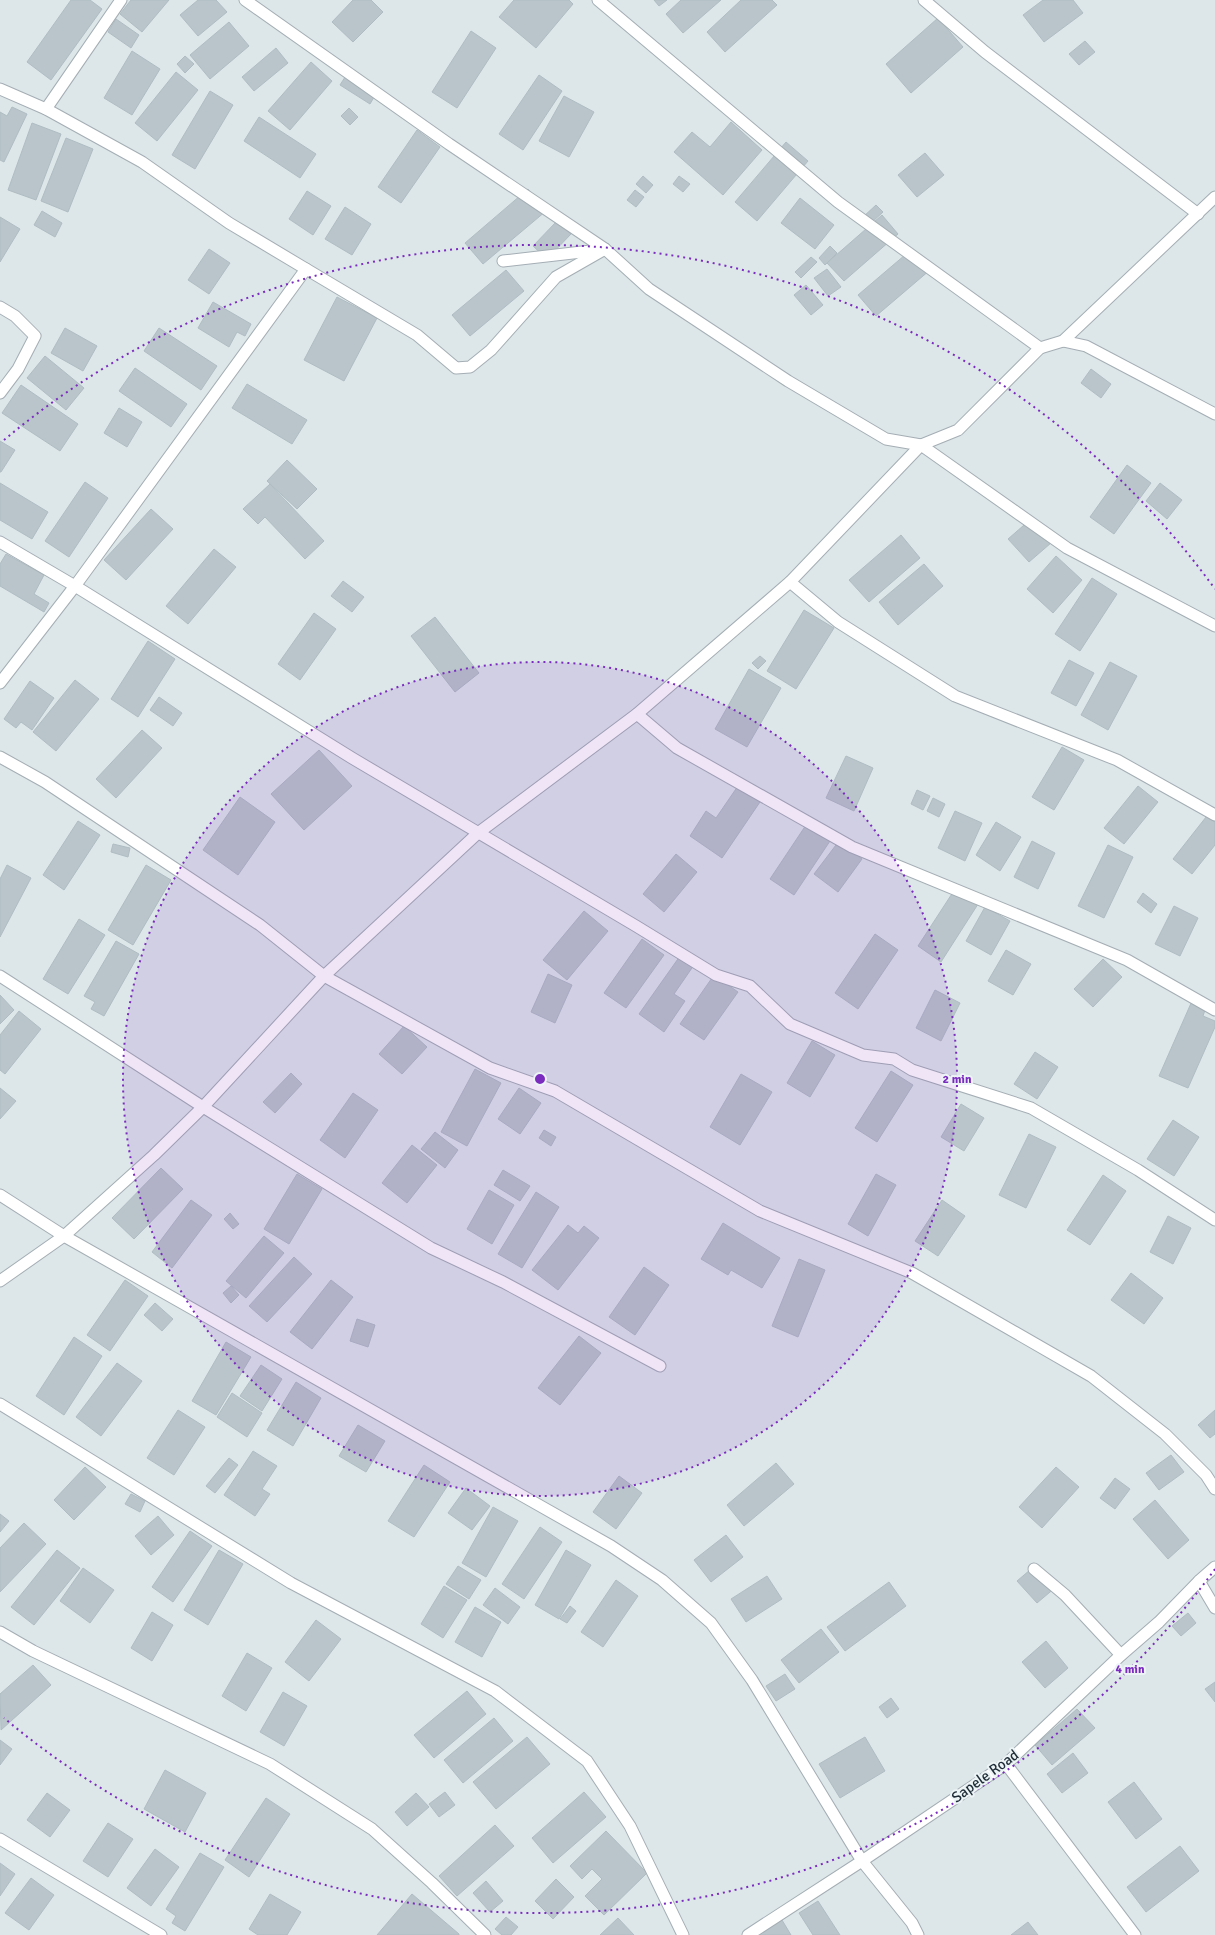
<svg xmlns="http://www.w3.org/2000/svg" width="1215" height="1935" font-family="Signika,sans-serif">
<rect width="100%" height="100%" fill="#dde6e9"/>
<g fill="#b9c5ca" stroke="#afbdc3">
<polygon points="71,0 90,0 102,9 51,80 27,62"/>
<polygon points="131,0 169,0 142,32 120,14"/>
<polygon points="198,0 216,0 227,12 198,36 180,15"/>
<polygon points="353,0 371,0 383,12 353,42 332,22"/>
<polygon points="514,0 569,0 573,4 536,48 499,17"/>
<polygon points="654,0 667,0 659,6"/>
<polygon points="681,0 721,0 683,33 666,14"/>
<polygon points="741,0 772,0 777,5 725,52 707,32"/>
<polygon points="1043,0 1073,0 1083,13 1044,42 1023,15"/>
<polygon points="938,18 963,47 911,93 886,64"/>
<polygon points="116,19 139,35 131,48 108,32"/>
<polygon points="229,22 249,46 210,79 190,55"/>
<polygon points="471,31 496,48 457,108 432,92"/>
<polygon points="1085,41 1095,52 1079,65 1069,54"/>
<polygon points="276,48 288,63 254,91 242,77"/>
<polygon points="132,51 160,69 132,115 104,98"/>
<polygon points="185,56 194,64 185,73 177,64"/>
<polygon points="311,62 332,81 290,130 268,111"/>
<polygon points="176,72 198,90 157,141 135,123"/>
<polygon points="347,74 377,92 370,104 340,85"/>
<polygon points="539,75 562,91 523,150 499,134"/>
<polygon points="210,91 233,105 195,169 172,155"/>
<polygon points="564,96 594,112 569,157 539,141"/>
<polygon points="12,107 27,114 4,162 0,160 0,112 7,116"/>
<polygon points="349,108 358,117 350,125 341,116"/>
<polygon points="259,117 316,154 300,178 244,141"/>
<polygon points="731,122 762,150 723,195 674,152 692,132 710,147"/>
<polygon points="32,123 61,134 36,200 8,190"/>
<polygon points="417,130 440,147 401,203 378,187"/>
<polygon points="66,138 93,149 68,212 41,201"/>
<polygon points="786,142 808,161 757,221 735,202"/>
<polygon points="925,153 944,175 917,197 898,175"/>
<polygon points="643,176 653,185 646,193 636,184"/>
<polygon points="679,176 690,184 683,192 673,184"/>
<polygon points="528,189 546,211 483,264 465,243"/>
<polygon points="635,190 644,197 636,207 627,200"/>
<polygon points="307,191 331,206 313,235 289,219"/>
<polygon points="800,198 834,225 815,249 781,223"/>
<polygon points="876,205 883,212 870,224 863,217"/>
<polygon points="345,207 371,224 352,255 325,239"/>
<polygon points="42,211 62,223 55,237 34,225"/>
<polygon points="882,215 898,234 844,281 827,263"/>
<polygon points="0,217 20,229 0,262"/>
<polygon points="557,221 571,234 547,259 533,246"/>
<polygon points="830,246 837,253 825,265 819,258"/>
<polygon points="209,249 230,263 209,294 188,280"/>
<polygon points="912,249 930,270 876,316 858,295"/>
<polygon points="811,257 817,262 801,278 795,272"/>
<polygon points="827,269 841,287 828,296 814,278"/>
<polygon points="506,270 524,291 470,336 452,315"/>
<polygon points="806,285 823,305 811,315 794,295"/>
<polygon points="337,297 377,318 344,381 304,360"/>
<polygon points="213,302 251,324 245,336 237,332 229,347 198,328"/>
<polygon points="65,328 97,346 83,371 51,353"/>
<polygon points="159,328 217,366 201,390 144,351"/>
<polygon points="45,356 84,388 66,410 27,378"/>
<polygon points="135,368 187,404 171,427 119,391"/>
<polygon points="1091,369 1111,384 1101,398 1081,383"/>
<polygon points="247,384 307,420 292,444 232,408"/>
<polygon points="21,385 78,424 60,451 2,413"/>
<polygon points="119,408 142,422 127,447 104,433"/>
<polygon points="0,441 15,450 1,472 0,472"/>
<polygon points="287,460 317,489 297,509 267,481"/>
<polygon points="1127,465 1151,483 1114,534 1090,517"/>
<polygon points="85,482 108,498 69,557 45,541"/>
<polygon points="0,483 48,512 32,539 0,520"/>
<polygon points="1160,483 1182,500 1167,519 1146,501"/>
<polygon points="270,484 324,541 305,559 265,517 258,524 243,509"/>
<polygon points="151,509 173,529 126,580 104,560"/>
<polygon points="1031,519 1051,543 1029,562 1008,539"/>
<polygon points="901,535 920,558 869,602 849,580"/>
<polygon points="214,549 236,567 188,624 166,606"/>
<polygon points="6,554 44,575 34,594 49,603 44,612 0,586 0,564"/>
<polygon points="1056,556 1082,580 1053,613 1027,589"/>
<polygon points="924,564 943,586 898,625 879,602"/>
<polygon points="1092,578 1117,594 1080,651 1055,634"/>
<polygon points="343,581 364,597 352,612 331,596"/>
<polygon points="804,610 834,628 796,689 767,671"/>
<polygon points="314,613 336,629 300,680 278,664"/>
<polygon points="435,617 479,673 455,692 411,636"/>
<polygon points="148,641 175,659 138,717 111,699"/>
<polygon points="760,656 766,661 758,669 752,663"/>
<polygon points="1069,660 1094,673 1076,706 1051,693"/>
<polygon points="1110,662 1137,676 1108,730 1081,715"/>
<polygon points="749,669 781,688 747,747 715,729"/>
<polygon points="75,680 99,699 56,751 33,732"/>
<polygon points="30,681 54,698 32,730 21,722 16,728 4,719"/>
<polygon points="159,697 182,713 173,726 150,710"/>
<polygon points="142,730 162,748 116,798 96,779"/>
<polygon points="1062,747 1084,760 1054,810 1032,797"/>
<polygon points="319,750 352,786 304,830 271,794"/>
<polygon points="846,756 873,768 854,811 826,798"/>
<polygon points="740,783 762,799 722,858 690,836 706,811 716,818"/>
<polygon points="1138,786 1158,802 1124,844 1104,828"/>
<polygon points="917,790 930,796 923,810 911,804"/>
<polygon points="240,797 275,822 238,875 203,850"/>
<polygon points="933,798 945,804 939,817 927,811"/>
<polygon points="955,811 982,823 965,861 938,848"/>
<polygon points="1210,812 1215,817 1215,845 1192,874 1173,859"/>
<polygon points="78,821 100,835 64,890 43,875"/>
<polygon points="808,822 832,838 794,895 770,879"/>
<polygon points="996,822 1021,837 1000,871 976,855"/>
<polygon points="839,841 862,859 838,892 814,874"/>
<polygon points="1032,841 1055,853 1038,889 1014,877"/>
<polygon points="113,844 130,848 128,857 111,852"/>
<polygon points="1108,845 1133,857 1104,918 1078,906"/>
<polygon points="676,854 697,872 664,912 643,894"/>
<polygon points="7,865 31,878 0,937 0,879"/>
<polygon points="146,865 171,880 133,945 108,930"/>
<polygon points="957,886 980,901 941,962 918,946"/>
<polygon points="1143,893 1157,904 1151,913 1137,902"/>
<polygon points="1174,906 1198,918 1180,956 1155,944"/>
<polygon points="985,907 1010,921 991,955 966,941"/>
<polygon points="584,911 608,931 567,980 543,960"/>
<polygon points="79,919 105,935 68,994 43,979"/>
<polygon points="875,934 898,950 858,1009 835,993"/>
<polygon points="642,939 664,955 626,1008 604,993"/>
<polygon points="116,941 139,954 104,1016 91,1009 95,1002 84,996"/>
<polygon points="1006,950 1031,964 1013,995 988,981"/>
<polygon points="680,956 694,965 674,994 685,1001 664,1032 639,1014"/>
<polygon points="1103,959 1122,977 1093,1007 1074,989"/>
<polygon points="548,974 572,985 555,1023 531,1012"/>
<polygon points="714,975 738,992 704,1040 680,1024"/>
<polygon points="935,990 960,1003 941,1041 916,1028"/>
<polygon points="0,995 14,1010 0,1024"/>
<polygon points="1192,1001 1206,1007 1203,1016 1215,1021 1215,1027 1188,1088 1159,1076"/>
<polygon points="19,1011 41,1029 5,1074 0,1070 0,1035"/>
<polygon points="404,1026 427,1047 402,1074 379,1054"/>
<polygon points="812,1041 835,1055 810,1097 787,1083"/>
<polygon points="1035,1052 1058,1067 1037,1099 1014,1084"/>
<polygon points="475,1069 501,1083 467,1146 441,1132"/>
<polygon points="891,1071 913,1085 877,1142 855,1128"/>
<polygon points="291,1073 302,1084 275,1113 263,1102"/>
<polygon points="741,1074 772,1092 740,1145 710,1127"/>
<polygon points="0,1088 16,1101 0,1119"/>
<polygon points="519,1088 541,1103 520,1134 498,1119"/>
<polygon points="353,1093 378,1110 345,1158 320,1140"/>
<polygon points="961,1104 984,1118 964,1151 941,1137"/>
<polygon points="1173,1120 1199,1137 1174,1176 1147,1159"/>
<polygon points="544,1130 556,1137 551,1146 539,1138"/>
<polygon points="435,1132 458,1150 445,1168 421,1149"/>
<polygon points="1029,1134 1056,1147 1026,1208 999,1195"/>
<polygon points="412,1145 437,1165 407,1203 382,1183"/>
<polygon points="161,1168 183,1189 134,1239 112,1218"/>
<polygon points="503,1170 530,1186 520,1201 494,1185"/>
<polygon points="297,1174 322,1189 289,1244 264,1229"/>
<polygon points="876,1174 896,1185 868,1236 848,1224"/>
<polygon points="1103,1175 1126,1191 1090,1245 1067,1230"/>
<polygon points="489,1190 514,1205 492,1244 467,1229"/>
<polygon points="536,1192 559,1207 522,1268 498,1254"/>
<polygon points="191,1200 212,1215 172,1268 152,1252"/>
<polygon points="942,1200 965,1216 938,1256 915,1241"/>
<polygon points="230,1213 239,1224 233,1229 224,1219"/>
<polygon points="1168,1216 1191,1228 1173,1264 1150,1252"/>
<polygon points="723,1223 780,1258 762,1288 731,1270 728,1275 701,1259"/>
<polygon points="568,1225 578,1233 584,1226 599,1238 558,1290 532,1270"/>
<polygon points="264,1236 284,1253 246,1298 226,1281"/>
<polygon points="294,1257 312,1274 267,1322 249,1306"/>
<polygon points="799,1259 825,1270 798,1337 772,1326"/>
<polygon points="644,1267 669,1285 635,1335 609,1317"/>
<polygon points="1131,1273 1163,1298 1144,1324 1111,1300"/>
<polygon points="125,1280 148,1296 110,1351 87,1335"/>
<polygon points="331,1280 353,1297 312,1349 290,1332"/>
<polygon points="231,1286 239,1295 231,1303 223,1293"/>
<polygon points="155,1303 173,1319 162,1331 144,1315"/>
<polygon points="357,1319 375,1325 368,1347 350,1341"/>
<polygon points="579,1336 601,1353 560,1405 538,1388"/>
<polygon points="74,1337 102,1356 64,1415 36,1396"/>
<polygon points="226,1342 251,1357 216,1415 192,1401"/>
<polygon points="117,1363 142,1381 101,1436 76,1417"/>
<polygon points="261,1365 282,1379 262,1411 240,1396"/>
<polygon points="296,1382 321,1398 293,1446 267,1430"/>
<polygon points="232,1393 262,1413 247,1437 217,1417"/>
<polygon points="178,1410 205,1427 174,1475 147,1458"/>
<polygon points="1215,1410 1215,1434 1210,1438 1198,1425"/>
<polygon points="358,1425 385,1441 366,1472 339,1456"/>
<polygon points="253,1451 277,1466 262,1489 270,1494 255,1516 224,1495"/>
<polygon points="1171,1455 1184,1472 1159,1490 1146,1473"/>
<polygon points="229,1458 238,1465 215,1493 206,1486"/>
<polygon points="776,1463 794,1484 744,1526 727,1505"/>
<polygon points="424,1465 450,1482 414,1537 388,1521"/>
<polygon points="85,1467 106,1487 74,1520 54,1500"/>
<polygon points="1056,1467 1079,1487 1042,1528 1019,1507"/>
<polygon points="619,1476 642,1493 616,1529 593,1512"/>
<polygon points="1115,1478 1130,1489 1115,1509 1100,1498"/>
<polygon points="466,1488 490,1506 472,1530 448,1513"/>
<polygon points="131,1494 145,1501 140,1512 125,1504"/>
<polygon points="1155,1500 1189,1540 1168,1559 1133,1519"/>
<polygon points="493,1507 518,1521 486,1577 462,1563"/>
<polygon points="0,1514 9,1521 0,1532"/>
<polygon points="158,1516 174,1535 151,1555 135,1536"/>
<polygon points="24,1523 46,1544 0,1592 0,1548"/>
<polygon points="540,1527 562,1542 524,1599 502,1584"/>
<polygon points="190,1531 212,1546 173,1602 152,1587"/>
<polygon points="726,1535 743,1557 711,1582 694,1560"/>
<polygon points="57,1550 80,1568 34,1625 11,1607"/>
<polygon points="219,1550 243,1564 208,1625 184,1610"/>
<polygon points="566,1550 591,1565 559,1619 535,1605"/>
<polygon points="1037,1564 1056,1587 1037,1603 1017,1581"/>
<polygon points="458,1566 481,1580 469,1599 446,1584"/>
<polygon points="83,1568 114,1590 90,1623 60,1601"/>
<polygon points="767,1576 782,1599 746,1622 731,1599"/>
<polygon points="616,1580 638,1596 603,1647 581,1632"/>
<polygon points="889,1582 906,1606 845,1651 827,1627"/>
<polygon points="444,1586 467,1600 443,1638 421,1624"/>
<polygon points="495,1588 520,1607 508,1624 483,1605"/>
<polygon points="570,1606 576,1611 567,1623 560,1619"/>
<polygon points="475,1607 501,1622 482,1657 455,1642"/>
<polygon points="152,1612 173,1625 152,1661 131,1648"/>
<polygon points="1188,1613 1196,1623 1181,1636 1172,1626"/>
<polygon points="316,1620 341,1639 309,1681 285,1662"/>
<polygon points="821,1629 839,1652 799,1683 781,1660"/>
<polygon points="1046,1641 1068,1668 1045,1688 1022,1662"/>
<polygon points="247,1653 272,1668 246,1711 222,1696"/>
<polygon points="33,1665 51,1685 1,1730 0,1694"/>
<polygon points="785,1674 795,1689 776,1701 766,1686"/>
<polygon points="1215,1682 1215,1702 1205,1689"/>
<polygon points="467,1691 486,1714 434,1758 414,1735"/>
<polygon points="283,1692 307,1706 284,1746 260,1732"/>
<polygon points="891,1698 899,1709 887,1718 879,1707"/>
<polygon points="1077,1709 1095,1728 1052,1765 1035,1745"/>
<polygon points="494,1718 513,1741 463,1783 444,1760"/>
<polygon points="527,1737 550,1764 496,1809 473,1782"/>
<polygon points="865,1737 885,1771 840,1798 819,1764"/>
<polygon points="0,1740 12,1749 0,1765"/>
<polygon points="1073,1753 1088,1773 1062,1793 1047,1774"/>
<polygon points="165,1770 206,1793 185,1832 144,1809"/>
<polygon points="1134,1782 1162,1819 1136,1839 1108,1802"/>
<polygon points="445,1792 455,1805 439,1817 429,1804"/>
<polygon points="584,1792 606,1817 553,1863 532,1838"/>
<polygon points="47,1793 70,1810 50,1837 27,1820"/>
<polygon points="416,1793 429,1807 407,1826 395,1812"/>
<polygon points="266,1798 290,1814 249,1877 225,1860"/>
<polygon points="108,1823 133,1839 108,1877 83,1861"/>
<polygon points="495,1825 514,1846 457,1896 439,1876"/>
<polygon points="606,1831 647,1873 604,1915 585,1896 602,1879 592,1869 582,1879 570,1866"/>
<polygon points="1180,1846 1199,1871 1146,1912 1127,1887"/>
<polygon points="155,1849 179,1867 151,1906 127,1888"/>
<polygon points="200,1853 224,1867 185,1931 172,1923 176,1916 166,1909"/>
<polygon points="0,1863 15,1874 0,1896"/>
<polygon points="31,1878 54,1895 29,1930 5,1913"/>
<polygon points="556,1879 574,1897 553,1919 535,1901"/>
<polygon points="486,1881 503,1901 490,1912 473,1893"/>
<polygon points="270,1894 301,1912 287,1935 258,1935 249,1929"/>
<polygon points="412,1894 459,1934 459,1935 377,1935"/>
<polygon points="818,1901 840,1935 813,1935 799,1913"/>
<polygon points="779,1915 791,1935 755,1935"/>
<polygon points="506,1917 518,1927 511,1935 502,1935 495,1929"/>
<polygon points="618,1918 634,1935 600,1935"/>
<polygon points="1028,1922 1038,1935 1011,1935"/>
</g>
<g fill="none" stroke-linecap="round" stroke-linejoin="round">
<defs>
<g id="minor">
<polyline points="245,0 449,144 605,249 649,289 788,381 886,439 921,445 1067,548 1215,626"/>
<polyline points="598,0 838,202 1040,348 1063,341 1086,346 1215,414"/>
<polyline points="924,0 985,52 1198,214"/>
<polyline points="0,89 46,109 142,162 229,223 306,269 75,586 0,683"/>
<polyline points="46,109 121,0"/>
<polyline points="503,261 599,250"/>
<polyline points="306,269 417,335 456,368 470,367 491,350 556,277 605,249"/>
<polyline points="0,307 15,316 35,336 18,369 0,393"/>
<polyline points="1063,341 1215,197"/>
<polyline points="0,542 75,586 352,758 636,926 716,975 750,986 790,1024 863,1055 894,1059 912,1070 1031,1108 1138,1170 1215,1220"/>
<polyline points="790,582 838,622 955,696 1117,760 1215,815"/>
<polyline points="637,714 677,748 852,847 1127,960 1215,1010"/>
<polyline points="0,757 45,782 260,925 324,976 490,1068 555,1091 760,1211 912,1273 1091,1376 1165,1434 1206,1475 1215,1489"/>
<polyline points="0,976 203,1107 431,1248 503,1282 660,1366"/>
<polyline points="0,1195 64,1236 611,1546 662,1580 711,1623 752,1680 862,1861 912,1923 918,1935"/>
<polyline points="0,1281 64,1236 154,1155 203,1107 324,976 478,833 637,714 790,582 921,445 958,430 1040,348"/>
<polyline points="0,1404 291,1583 495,1691 587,1761 630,1826 683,1935"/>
<polyline points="1034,1569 1065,1595 1121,1655"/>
<polyline points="1199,1581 1215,1608"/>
<polyline points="0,1632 33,1651 270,1764 372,1829 432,1883 485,1935"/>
<polyline points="1006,1764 1135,1935"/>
<polyline points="0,1839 161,1935"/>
<polyline points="748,1935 862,1861 1006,1764 1121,1655 1159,1622 1199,1581 1215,1567"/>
</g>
</defs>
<use href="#minor" stroke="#a4aeb4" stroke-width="13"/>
<use href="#minor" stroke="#fff" stroke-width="11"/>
</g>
<circle cx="540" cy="1079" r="417" fill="#7b2cbf" fill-opacity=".12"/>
<g fill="none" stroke="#7b2cbf" stroke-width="2" stroke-dasharray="2 4">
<circle cx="540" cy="1079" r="417"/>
<path d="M1215 1569A834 834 0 0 1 4 1718M4 440A834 834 0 0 1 1215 589"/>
</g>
<g text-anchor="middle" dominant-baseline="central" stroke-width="4" stroke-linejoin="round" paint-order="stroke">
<g font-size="15" fill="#1f2d38" stroke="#edf4f6">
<text transform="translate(985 1776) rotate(-36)">Sapele Road</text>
</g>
</g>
<circle cx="540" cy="1079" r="6" fill="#7b2cbf" stroke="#edf4f6" stroke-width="2"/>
<g font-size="12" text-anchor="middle" font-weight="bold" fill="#7b2cbf" stroke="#edf4f6" stroke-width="4" stroke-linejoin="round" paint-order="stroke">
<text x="957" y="1083">2 min</text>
<text x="1130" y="1673">4 min</text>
</g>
</svg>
